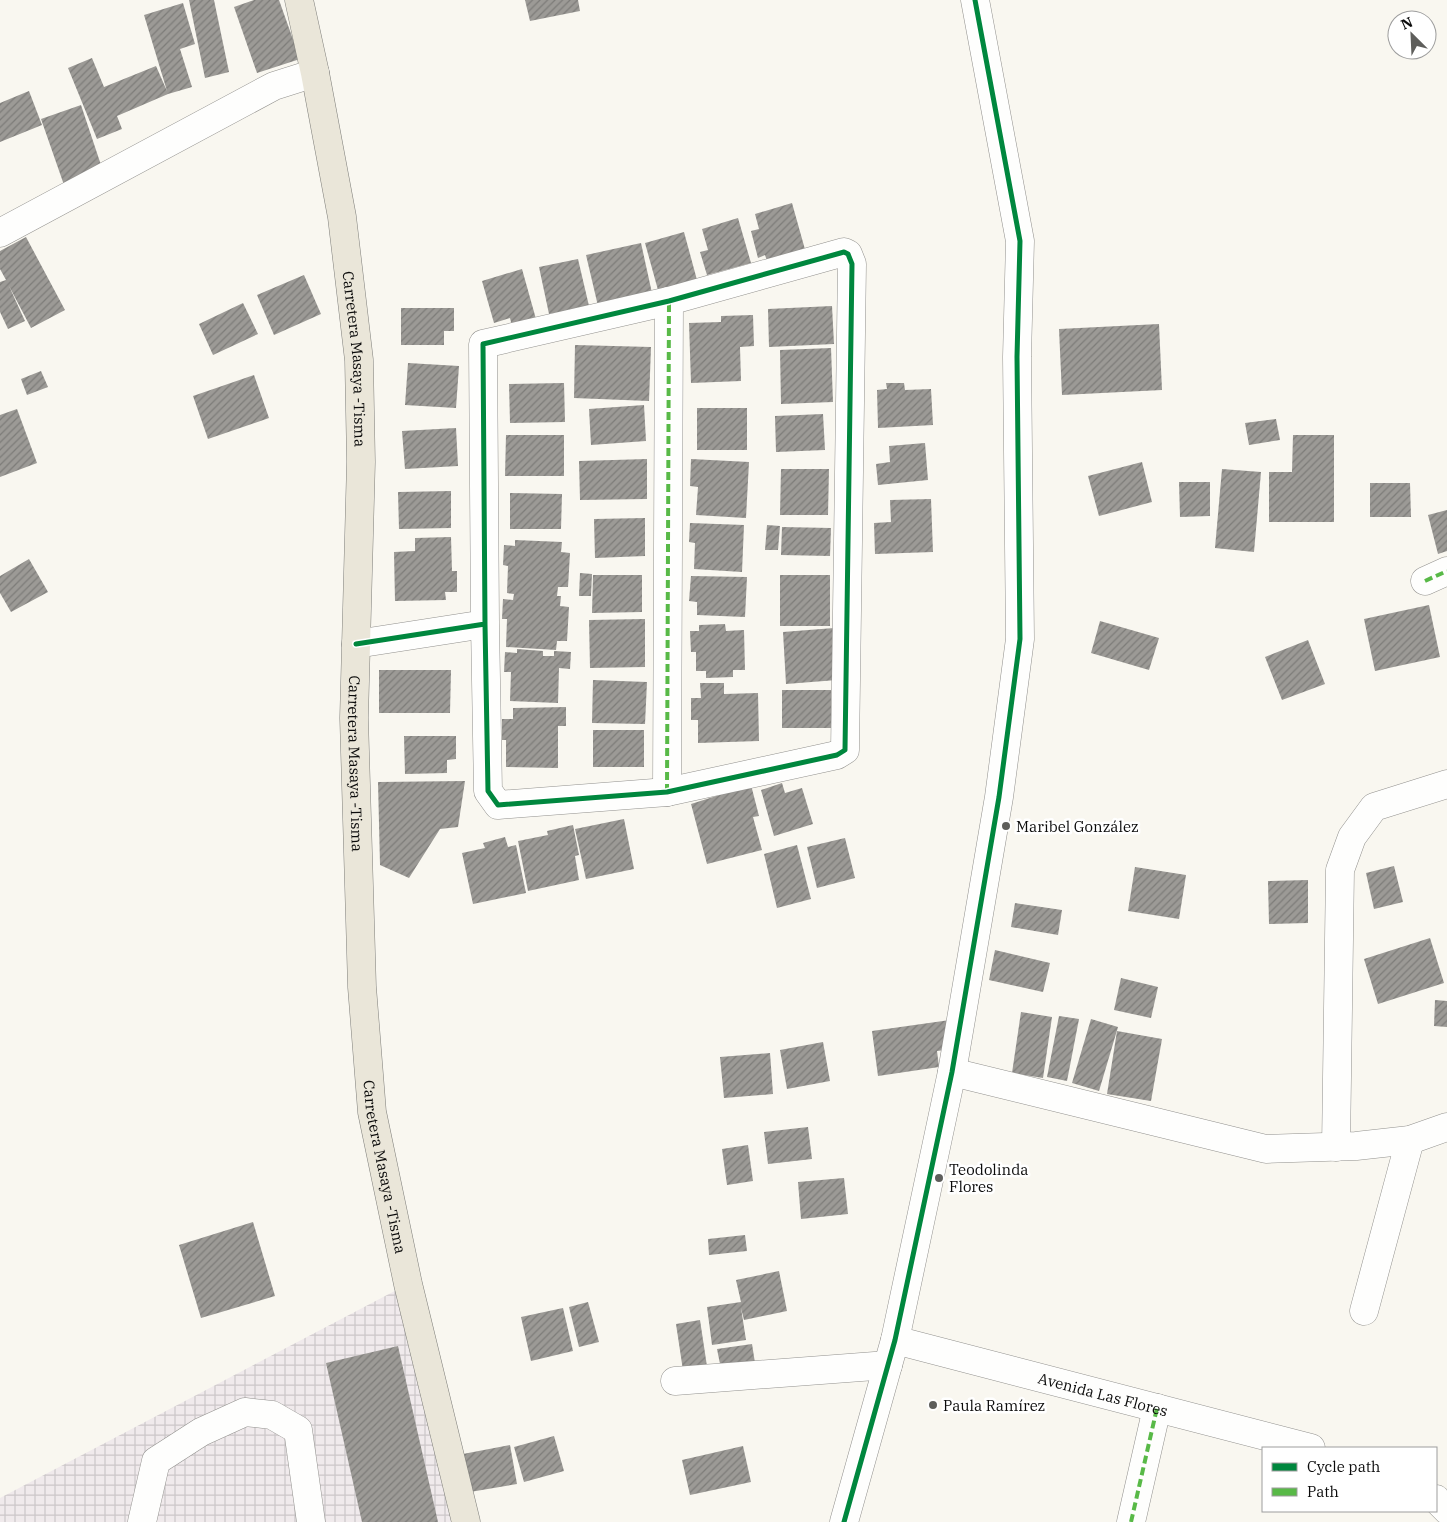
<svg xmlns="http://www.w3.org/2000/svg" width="1447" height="1522" font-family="'IBM Plex Serif',serif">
<defs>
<pattern id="industrial-grid" width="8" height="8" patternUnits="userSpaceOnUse" patternTransform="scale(1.25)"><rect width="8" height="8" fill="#f0eaec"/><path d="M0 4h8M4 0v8" fill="none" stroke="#ccc7c9"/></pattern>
<pattern id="building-hatch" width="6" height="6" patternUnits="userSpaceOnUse" patternTransform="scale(1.25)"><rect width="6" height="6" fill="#9c9a96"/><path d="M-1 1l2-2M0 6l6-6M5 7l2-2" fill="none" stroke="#7d7c79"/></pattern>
</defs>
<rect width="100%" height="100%" fill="#f9f7f0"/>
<polygon fill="url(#industrial-grid)" points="408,1284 466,1522 0,1522 0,1498"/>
<g fill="url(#building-hatch)">
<polygon points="189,0 214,0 229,72 205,78"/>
<polygon points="254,0 279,0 300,59 257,73 234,7"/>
<polygon points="525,0 578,0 580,11 530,21"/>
<polygon points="183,3 195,44 180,49 192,87 168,94 117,116 122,129 97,139 68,68 92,58 104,87 156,66 167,91 144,15"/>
<polygon points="29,91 42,125 0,142 0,103"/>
<polygon points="81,105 103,171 64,185 41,119"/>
<polygon points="792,203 806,253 768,264 765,255 758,258 751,231 759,229 755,214"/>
<polygon points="738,218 751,263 707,275 700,252 708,250 702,229"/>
<polygon points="684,232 697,280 658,290 645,243"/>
<polygon points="26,237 65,310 31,328 9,286 25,321 8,329 0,312 0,282 6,280 0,269 0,251"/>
<polygon points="641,243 652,293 598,306 586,255"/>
<polygon points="578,259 589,306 549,314 539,267"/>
<polygon points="522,269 536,319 512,326 510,318 494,323 482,281"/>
<polygon points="304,275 321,314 274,335 257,295"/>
<polygon points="243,303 258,334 213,355 199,324"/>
<polygon points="832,306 834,344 769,347 768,309"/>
<polygon points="401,308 454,308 454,331 444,331 444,345 401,345"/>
<polygon points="753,315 754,346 740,347 741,381 691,383 689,323 721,322 721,316"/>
<polygon points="1159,324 1162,390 1062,395 1059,329"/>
<polygon points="575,345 651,347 649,401 574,398"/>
<polygon points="831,348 833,402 781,404 780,350"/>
<polygon points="408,363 459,366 456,408 405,405"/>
<polygon points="41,371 48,387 27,395 21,379"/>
<polygon points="254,375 269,418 208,439 193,396"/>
<polygon points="564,383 565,422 510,423 509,384"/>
<polygon points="886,383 904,383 905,390 931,389 933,425 878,428 877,390 887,389"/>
<polygon points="644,405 646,441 591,445 589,409"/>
<rect x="697" y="408" width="50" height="42"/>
<polygon points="17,409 37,463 0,477 0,415"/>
<polygon points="823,414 825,450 776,452 775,416"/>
<polygon points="1276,419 1280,440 1249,445 1245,423"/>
<polygon points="456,428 458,466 405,469 402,431"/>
<polygon points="506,435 564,435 564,476 505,476"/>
<polygon points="1293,435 1334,435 1334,522 1269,522 1269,472 1292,472"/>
<polygon points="925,443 928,480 878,485 876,464 890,462 889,446"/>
<polygon points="647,459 647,499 580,500 579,461"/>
<polygon points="691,459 749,462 746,518 696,515 698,487 690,486"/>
<polygon points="1142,462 1152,502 1099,516 1088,476"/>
<polygon points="781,469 829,469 828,515 780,515"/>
<polygon points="1222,469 1261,472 1254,552 1215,548"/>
<polygon points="1179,482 1210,482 1210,516 1180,517"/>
<polygon points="1370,483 1410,483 1411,517 1370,517"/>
<polygon points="451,491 451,528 399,529 398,492"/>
<polygon points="510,493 562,494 561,529 510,529"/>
<polygon points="931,499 933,552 875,554 874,523 891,522 890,500"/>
<polygon points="1447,510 1447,551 1438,554 1428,515"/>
<polygon points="645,518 645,556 595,558 594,519"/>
<polygon points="690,523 744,525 742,572 694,569 695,543 689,542"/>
<polygon points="767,525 780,526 778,550 765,550"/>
<polygon points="782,527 831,528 830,556 781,555"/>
<polygon points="451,537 452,571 457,571 457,592 445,592 446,600 395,601 394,552 415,551 415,538"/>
<polygon points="515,540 562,542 561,552 570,553 568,587 558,587 557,596 561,596 560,606 569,607 567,641 557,641 556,650 506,647 507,619 502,619 503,599 513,600 514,594 507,593 508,566 503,565 504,545 515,546"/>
<polygon points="29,559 48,592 11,612 0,593 0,576"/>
<polygon points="580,573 592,574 591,596 579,596"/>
<polygon points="593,575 642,575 642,612 592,613"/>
<rect x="780" y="575" width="50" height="51"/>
<polygon points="691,576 747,577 745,617 697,615 697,602 689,601"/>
<polygon points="1429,605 1440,657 1375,671 1364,619"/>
<polygon points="645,619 645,667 590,668 589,620"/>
<polygon points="1100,621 1159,638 1149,670 1091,653"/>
<polygon points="725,624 726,631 744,630 745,670 733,670 733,677 706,678 706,671 696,671 696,652 691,652 690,631 699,631 699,625"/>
<polygon points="834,628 837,680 786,684 783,632"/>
<polygon points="1308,640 1325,684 1282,700 1265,657"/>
<polygon points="517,649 543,651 543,656 554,656 554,651 571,652 570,669 559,668 558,703 510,701 511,672 504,672 505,652 517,653"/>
<polygon points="379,670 451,670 450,713 379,713"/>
<polygon points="593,680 647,682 645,724 592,723"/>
<polygon points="700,683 724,683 724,694 758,693 759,741 698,743 698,720 691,720 691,698 701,698"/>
<rect x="782" y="690" width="49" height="38"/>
<polygon points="566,707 566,726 558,726 558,768 506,767 506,740 502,740 502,719 513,719 513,708"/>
<rect x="593" y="730" width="51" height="37"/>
<polygon points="404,736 456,736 456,759 447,760 447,773 405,774"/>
<polygon points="465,781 458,827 440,829 409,878 380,865 378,782"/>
<polygon points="782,783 785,793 802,788 813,824 774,836 761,790"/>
<polygon points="751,785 759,816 753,817 762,850 707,864 691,804"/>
<polygon points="624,819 634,869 586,879 575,829"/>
<polygon points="573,825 579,855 575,856 579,880 528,891 518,841 548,835 547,831"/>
<polygon points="505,837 508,847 516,845 526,893 473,904 462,853 485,848 483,843"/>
<polygon points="845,838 855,878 817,888 807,847"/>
<polygon points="797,845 811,899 777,908 764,854"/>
<polygon points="1394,866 1403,902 1374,909 1366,873"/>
<polygon points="1135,867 1186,875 1179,919 1128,911"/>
<polygon points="1308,880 1308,923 1269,924 1268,881"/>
<polygon points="1015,903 1062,910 1058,935 1011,927"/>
<polygon points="1430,938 1444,983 1378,1004 1364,959"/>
<polygon points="995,950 1050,963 1043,992 989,980"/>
<polygon points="1121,978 1158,987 1151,1018 1114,1010"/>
<polygon points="1435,1000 1447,1001 1447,1027 1434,1026"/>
<polygon points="1021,1012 1052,1017 1043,1078 1012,1073"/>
<polygon points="1059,1016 1079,1019 1067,1081 1047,1077"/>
<polygon points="1091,1019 1118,1027 1099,1091 1072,1083"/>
<polygon points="950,1020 954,1049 937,1051 939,1067 878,1076 872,1031"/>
<polygon points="1117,1031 1162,1039 1151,1101 1107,1094"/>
<polygon points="823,1042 830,1081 787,1089 780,1050"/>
<polygon points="770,1053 773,1094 724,1098 720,1057"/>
<polygon points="808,1127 812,1159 768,1164 764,1132"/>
<polygon points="748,1145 753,1181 727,1185 722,1149"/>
<polygon points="844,1178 848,1214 801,1219 798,1182"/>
<polygon points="253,1222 275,1296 201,1318 179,1245"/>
<polygon points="745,1235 747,1251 709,1255 708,1239"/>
<polygon points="779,1271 787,1311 744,1320 741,1308 746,1340 712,1345 707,1307 741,1302 736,1280"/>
<polygon points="588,1302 599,1342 579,1347 569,1307"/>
<polygon points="563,1308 573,1351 531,1361 521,1317"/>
<polygon points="700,1320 708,1373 684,1377 676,1324"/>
<polygon points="752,1344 755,1363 721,1369 717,1349"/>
<polygon points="398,1346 438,1522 362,1522 326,1363"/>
<polygon points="554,1436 564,1471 524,1482 514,1447"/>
<polygon points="510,1445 517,1484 470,1492 463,1454"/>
<polygon points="743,1446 751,1482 690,1495 682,1460"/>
</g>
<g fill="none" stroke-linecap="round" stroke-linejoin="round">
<defs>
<g id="minor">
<polyline points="0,233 274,86 315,73"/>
<polyline points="1425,581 1447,571"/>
<polyline points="356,644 485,624 488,791 498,805 667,792 837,755 845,750 852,264 848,254 844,252 669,301 483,344 485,624"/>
<polyline points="667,792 669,301"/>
<polyline points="952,1072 1266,1149 1356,1146 1410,1140 1447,1127"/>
<polyline points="1336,1147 1340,870 1352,837 1374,807 1447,784"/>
<polyline points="1364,1311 1410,1140"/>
<path id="s1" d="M 895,1340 L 1311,1448"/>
<polyline points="675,1381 888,1365"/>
<polyline points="1436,1499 1447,1510"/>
<polyline points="142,1522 156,1461 201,1432 245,1412 272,1415 298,1430 311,1522"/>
<polyline points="844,1522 895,1340 952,1072 999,797 1020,639 1017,357 1020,241 975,0"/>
<polyline points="1131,1522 1157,1408"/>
</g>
<g id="major">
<path id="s2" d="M 299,0 L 315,73 L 342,217 L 359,360 L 361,462 L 354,718 L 362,987 L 372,1112 L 408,1284 L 466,1522"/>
</g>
</defs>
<use href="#minor" stroke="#92918e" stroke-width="29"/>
<use href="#major" stroke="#7f7f7b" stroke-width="29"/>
<use href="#minor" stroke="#fefefd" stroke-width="28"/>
<use href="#major" stroke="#eae6d9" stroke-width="28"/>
<g stroke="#58b947" stroke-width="4" stroke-dasharray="8 4" stroke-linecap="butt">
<polyline points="1425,581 1447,571"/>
<polyline points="667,792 669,301"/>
<polyline points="1131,1522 1157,1408"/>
</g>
<defs>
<g id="cycleway">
<polyline points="356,644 485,624 488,791 498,805 667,792 837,755 845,750 852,264 848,254 844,252 669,301 483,344 485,624"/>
<polyline points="844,1522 895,1340 952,1072 999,797 1020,639 1017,357 1020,241 975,0"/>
</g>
</defs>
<use href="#cycleway" stroke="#fff" stroke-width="8"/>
<use href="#cycleway" stroke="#00873e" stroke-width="5"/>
</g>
<g fill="#5e5e5b" stroke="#fff" stroke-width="2">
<circle cx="1006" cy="826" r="5"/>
<circle cx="939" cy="1178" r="5"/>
<circle cx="933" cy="1405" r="5"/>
</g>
<g text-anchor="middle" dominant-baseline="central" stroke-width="5" stroke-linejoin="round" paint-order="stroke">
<g font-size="15" fill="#0b0b0b" stroke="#fff">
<text stroke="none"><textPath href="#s2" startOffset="364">Carretera Masaya -Tisma</textPath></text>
<text stroke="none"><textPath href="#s2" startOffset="769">Carretera Masaya -Tisma</textPath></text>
<text stroke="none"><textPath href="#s2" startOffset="1174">Carretera Masaya -Tisma</textPath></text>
<text stroke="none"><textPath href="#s1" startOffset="215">Avenida Las Flores</textPath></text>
</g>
<g font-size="15" fill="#0b0b0b" stroke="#fff" text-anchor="start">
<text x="1016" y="826">Maribel González</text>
<text x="949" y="1169">Teodolinda<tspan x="949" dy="17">Flores</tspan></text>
<text x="943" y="1405">Paula Ramírez</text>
</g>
</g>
<rect x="1262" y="1447" width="175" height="65" fill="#ffffff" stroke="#9d9d9d"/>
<rect x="1272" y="1463" width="25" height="8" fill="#00873e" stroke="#9d9d9d"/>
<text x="1307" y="1472" font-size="15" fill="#0b0b0b">Cycle path</text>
<rect x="1272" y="1488" width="25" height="8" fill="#58b947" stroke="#9d9d9d"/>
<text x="1307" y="1497" font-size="15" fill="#0b0b0b">Path</text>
<g transform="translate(1412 35) rotate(336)"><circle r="24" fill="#ffffff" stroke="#9d9d9d"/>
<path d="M0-4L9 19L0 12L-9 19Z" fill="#5e5e5b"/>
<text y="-8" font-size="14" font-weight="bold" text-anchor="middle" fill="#0b0b0b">N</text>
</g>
</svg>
